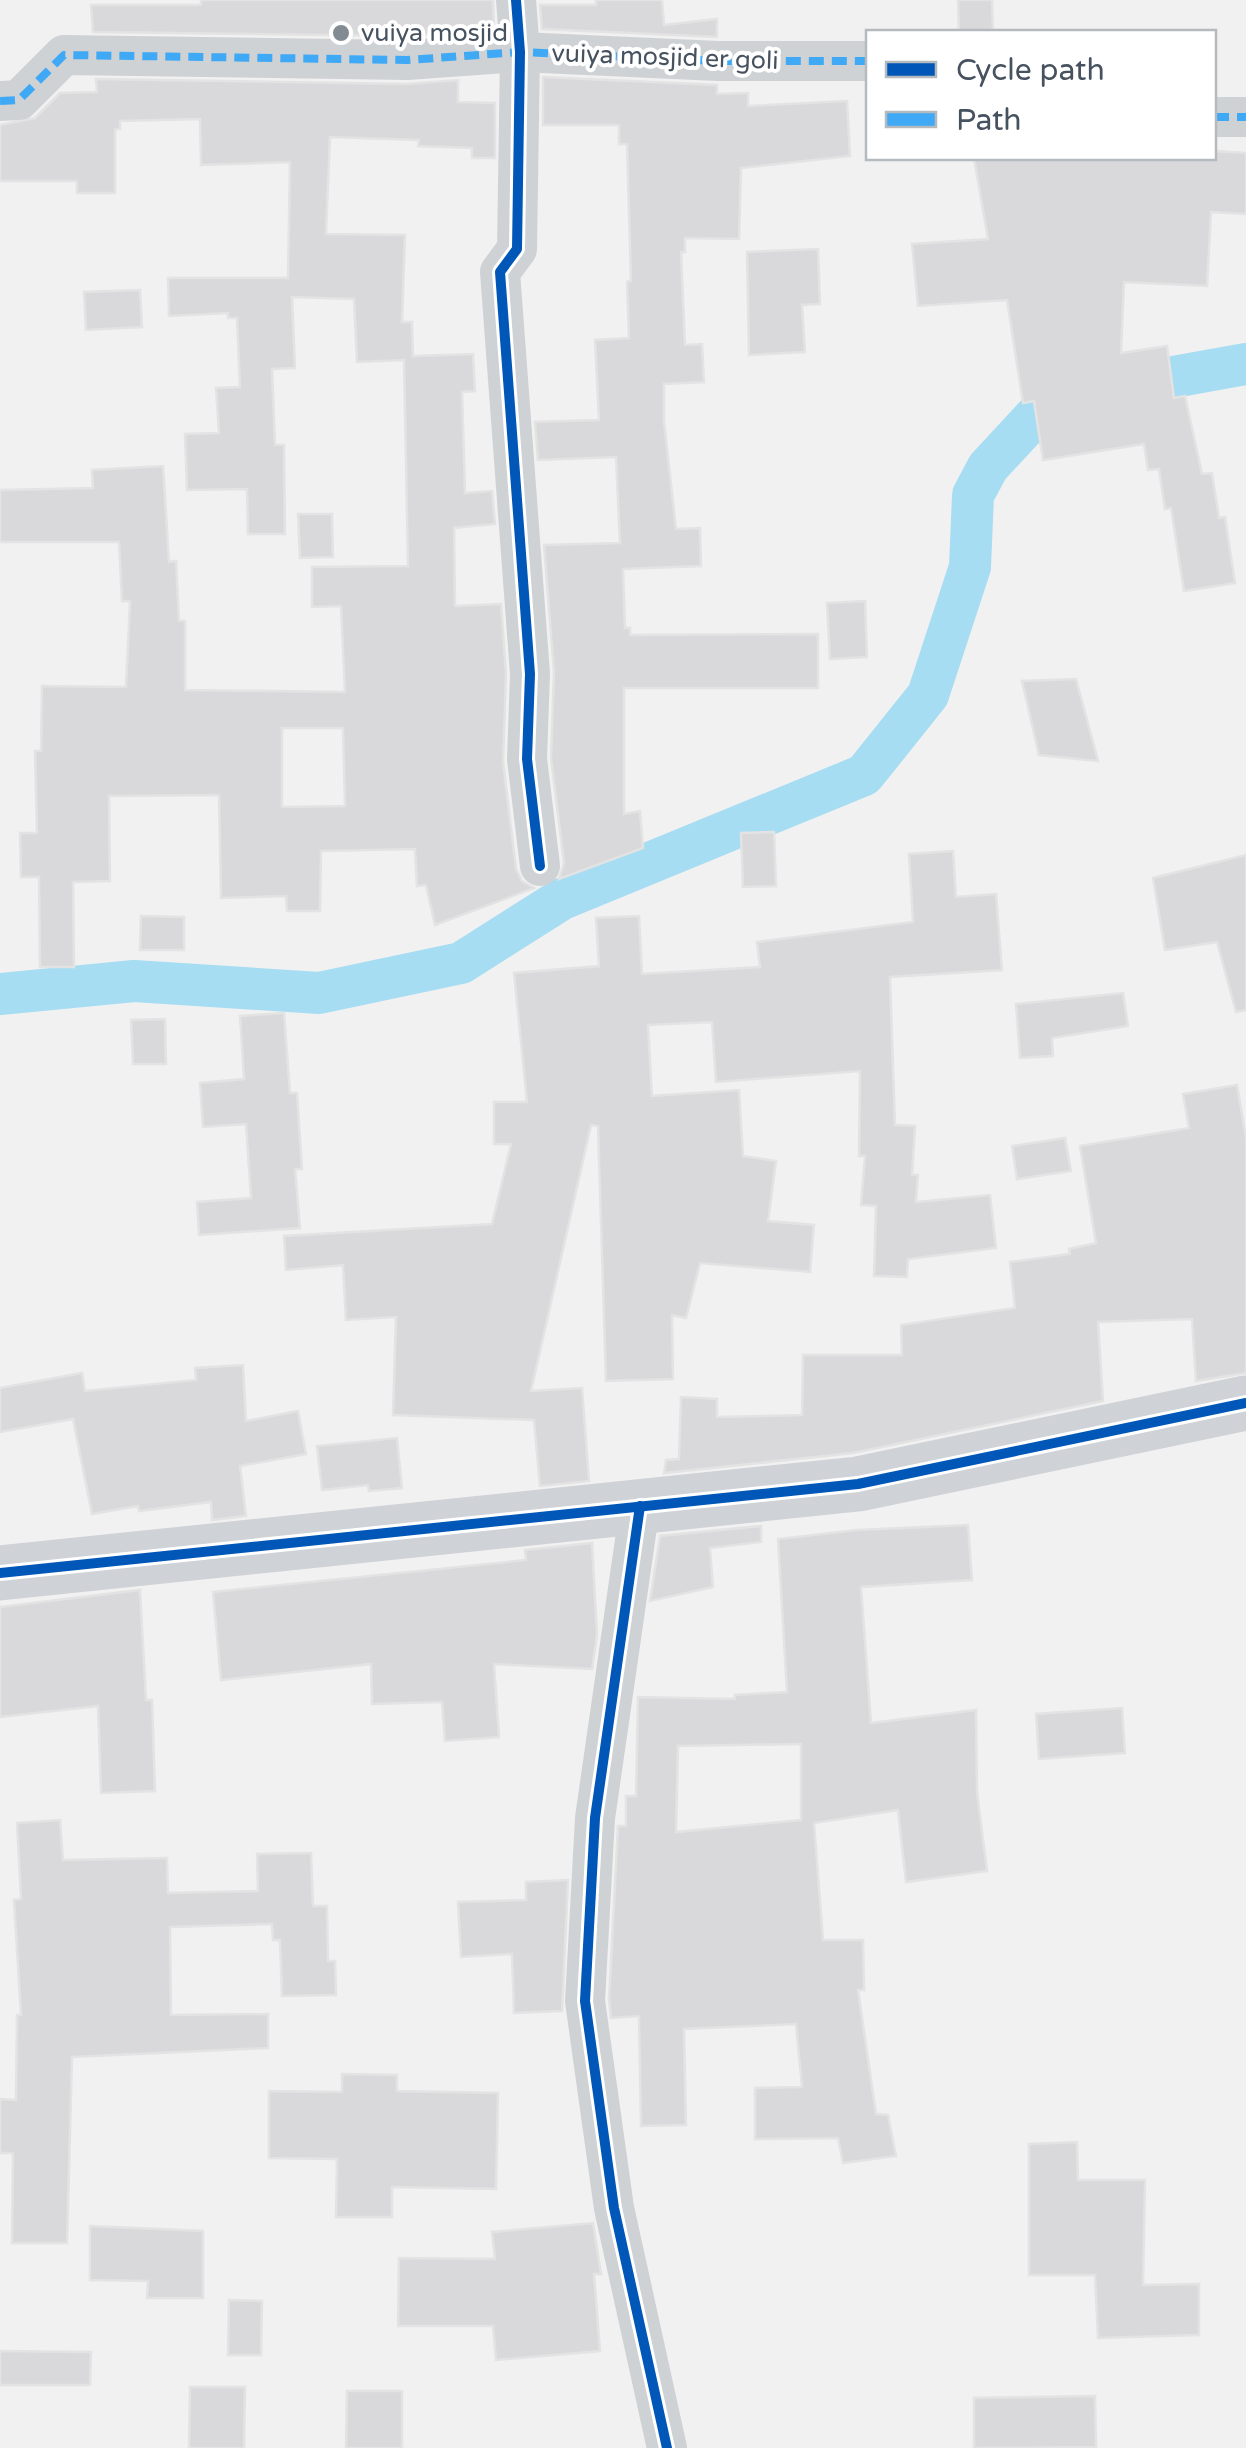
<svg xmlns="http://www.w3.org/2000/svg" width="1246" height="2448" font-family="'Varela Round',sans-serif">
<rect width="100%" height="100%" fill="#f2f1f1"/>
<g fill="none" stroke-linecap="round" stroke-linejoin="round">
<polyline stroke="#a6ddf2" stroke-width="42" points="0,994 134,981 319,993 461,963 562,899 864,775 928,695 970,567 973,495 988,467 1051,399 1246,364"/>
</g>
<g fill="#d9d9db" stroke="#e3e3e4" stroke-width="2.5" fill-rule="evenodd">
<polygon points="201,0 493,0 494,30 406,36 93,32 91,5 201,5"/>
<polygon points="596,0 662,0 664,25 717,19 717,37 542,29 540,5 596,5"/>
<polygon points="958,0 992,0 993,32 959,32"/>
<polygon points="543,77 717,85 717,94 748,93 748,106 847,101 850,156 741,168 739,239 685,238 685,252 681,252 685,345 702,344 704,382 664,384 664,421 676,529 700,528 701,566 623,569 625,628 630,628 630,635 818,634 818,688 624,688 624,814 640,811 643,848 559,879 564,863 551,758 554,672 544,545 620,543 616,457 538,460 535,422 599,420 595,340 629,338 627,282 631,281 627,144 619,144 619,125 543,125"/>
<path d="M 96,79 L 407,84 L 458,80 L 458,102 L 495,103 L 495,158 L 472,158 L 472,148 L 418,146 L 419,140 L 330,137 L 326,234 L 405,235 L 402,322 L 412,322 L 413,356 L 473,354 L 475,391 L 462,392 L 465,493 L 492,491 L 495,524 L 454,528 L 455,606 L 501,604 L 506,674 L 503,762 L 516,869 L 522,881 L 534,888 L 435,925 L 426,885 L 417,886 L 415,849 L 321,851 L 320,911 L 287,911 L 286,896 L 221,898 L 219,795 L 109,796 L 110,881 L 73,882 L 74,967 L 40,967 L 39,877 L 21,877 L 20,833 L 37,833 L 35,751 L 41,751 L 42,686 L 126,687 L 130,601 L 122,601 L 119,542 L 0,542 L 0,490 L 93,488 L 92,470 L 163,466 L 169,562 L 176,561 L 179,621 L 185,621 L 185,690 L 345,692 L 341,606 L 312,607 L 312,567 L 408,566 L 404,360 L 357,362 L 354,299 L 292,297 L 295,368 L 272,369 L 275,445 L 284,445 L 285,534 L 248,534 L 247,489 L 187,490 L 185,434 L 219,433 L 216,388 L 240,387 L 237,318 L 228,318 L 228,313 L 169,316 L 168,278 L 288,278 L 290,162 L 201,165 L 200,119 L 120,121 L 120,129 L 115,129 L 115,193 L 77,193 L 77,181 L 0,181 L 0,125 L 35,118 L 60,93 L 97,92 ZM 282,728 L 343,728 L 345,806 L 282,807 Z"/>
<polygon points="1214,151 1246,153 1246,214 1211,212 1207,286 1124,282 1121,353 1167,346 1174,398 1185,396 1202,474 1212,473 1219,518 1225,517 1235,583 1184,591 1171,508 1165,509 1159,469 1148,470 1144,444 1043,460 1034,401 1023,403 1007,300 918,306 912,244 988,239 974,158 1214,158"/>
<polygon points="818,249 820,304 802,305 805,352 749,355 747,252"/>
<polygon points="140,290 142,327 86,330 84,292"/>
<polygon points="298,514 332,514 333,557 300,558"/>
<polygon points="865,601 867,657 830,659 827,603"/>
<polygon points="1076,679 1098,761 1039,755 1022,681"/>
<polygon points="774,832 776,886 743,887 741,833"/>
<polygon points="953,851 956,897 996,894 1002,970 890,977 895,1125 915,1126 912,1175 918,1175 916,1202 990,1195 996,1248 908,1259 907,1277 874,1276 876,1206 861,1205 865,1156 859,1156 860,1071 716,1082 712,1022 648,1025 652,1096 739,1090 743,1156 776,1161 768,1221 814,1225 810,1272 700,1263 686,1318 672,1315 673,1379 606,1381 598,1126 591,1125 531,1391 582,1388 589,1481 540,1486 534,1420 393,1415 396,1317 346,1320 343,1265 286,1270 284,1236 492,1224 511,1144 494,1144 494,1102 527,1102 514,973 599,966 596,918 639,916 642,974 760,967 757,942 913,922 909,854"/>
<polygon points="1246,855 1246,1010 1236,1012 1217,942 1165,950 1153,878"/>
<polygon points="141,916 184,917 184,950 140,950"/>
<polygon points="1123,993 1128,1026 1052,1038 1053,1056 1020,1058 1016,1004"/>
<polygon points="284,1013 290,1093 297,1093 302,1169 295,1169 300,1228 199,1235 197,1202 251,1198 246,1124 203,1127 200,1083 244,1079 240,1016"/>
<polygon points="165,1019 166,1064 133,1064 131,1020"/>
<polygon points="1237,1085 1246,1138 1246,1373 1196,1381 1192,1319 1098,1322 1103,1401 853,1453 664,1473 666,1460 679,1459 681,1397 717,1399 717,1417 802,1415 803,1355 902,1355 901,1325 1015,1308 1010,1262 1070,1254 1069,1249 1096,1243 1080,1146 1189,1128 1183,1094"/>
<polygon points="1065,1138 1071,1171 1017,1179 1012,1146"/>
<polygon points="243,1365 246,1421 298,1411 306,1454 240,1466 246,1516 212,1520 211,1502 139,1511 138,1506 92,1514 73,1419 0,1432 0,1388 82,1373 85,1391 196,1380 195,1368"/>
<polygon points="397,1438 402,1488 369,1491 368,1485 322,1490 317,1446"/>
<path d="M 968,1525 L 972,1580 L 861,1587 L 871,1723 L 976,1710 L 977,1792 L 987,1871 L 906,1882 L 898,1810 L 814,1823 L 823,1940 L 863,1940 L 864,1990 L 858,1990 L 876,2114 L 888,2115 L 896,2156 L 843,2163 L 838,2138 L 755,2139 L 755,2088 L 802,2087 L 796,2024 L 684,2029 L 686,2125 L 641,2126 L 639,2016 L 611,2018 L 609,2000 L 618,1826 L 626,1826 L 626,1796 L 636,1796 L 638,1697 L 735,1699 L 735,1695 L 787,1692 L 778,1539 L 857,1530 ZM 801,1744 L 801,1820 L 676,1832 L 678,1746 Z"/>
<polygon points="761,1526 761,1542 710,1548 713,1587 650,1601 660,1536"/>
<polygon points="592,1543 597,1635 592,1669 494,1664 499,1737 445,1741 442,1702 372,1704 371,1664 221,1680 213,1592 526,1560 525,1550"/>
<polygon points="140,1590 146,1700 152,1700 155,1791 101,1793 98,1706 0,1717 0,1607"/>
<polygon points="1122,1708 1125,1753 1039,1759 1036,1714"/>
<polygon points="60,1820 63,1860 167,1858 168,1893 258,1891 257,1854 311,1853 313,1906 327,1906 328,1961 335,1961 336,1995 282,1996 280,1940 273,1940 272,1924 170,1927 171,2015 268,2014 268,2048 72,2057 67,2243 12,2243 13,2153 0,2153 0,2099 16,2100 17,2015 21,2015 14,1900 21,1899 17,1823"/>
<polygon points="568,1880 562,2011 514,2013 512,1954 461,1957 458,1902 526,1900 526,1882"/>
<polygon points="342,2074 397,2075 397,2091 498,2093 496,2189 392,2187 392,2217 336,2217 337,2159 269,2158 269,2091 342,2092"/>
<polygon points="1077,2142 1078,2180 1145,2180 1143,2285 1199,2284 1199,2335 1098,2338 1095,2275 1029,2275 1029,2144"/>
<polygon points="593,2223 601,2274 594,2274 600,2351 496,2360 493,2326 398,2326 399,2258 495,2259 492,2232"/>
<polygon points="90,2226 203,2231 203,2298 147,2298 148,2281 90,2280"/>
<polygon points="229,2300 262,2301 261,2355 228,2355"/>
<polygon points="0,2351 91,2352 90,2385 0,2385"/>
<polygon points="190,2387 245,2387 244,2448 189,2448"/>
<polygon points="347,2391 402,2391 402,2448 346,2448"/>
<polygon points="1095,2396 1096,2447 974,2448 974,2398"/>
</g>
<g fill="none" stroke-linecap="round" stroke-linejoin="round">
<g stroke="#cfd2d5" stroke-width="40">
<polyline points="516,0 520,52 517,249 500,272 530,674 527,759 540,866"/>
<polyline points="0,101 19,100 64,55 407,60 520,52 718,61 868,61"/>
<polyline points="1214,117 1246,117"/>
<polyline points="640,1506 595,1818 585,2001 614,2208 667,2448"/>
</g>
<polyline stroke="#cfd2d6" stroke-width="55" points="0,1573 858,1484 1246,1403"/>
<g stroke="#3fa9f5" stroke-width="8" stroke-dasharray="15 8" stroke-linecap="butt">
<polyline points="0,101 19,100 64,55 407,60 520,52 718,61 868,61"/>
<polyline points="1214,117 1246,117"/>
</g>
<defs>
<g id="cycleway">
<polyline points="516,0 520,52 517,249 500,272 530,674 527,759 540,866"/>
<polyline points="640,1506 595,1818 585,2001 614,2208 667,2448"/>
<polyline points="0,1573 858,1484 1246,1403"/>
</g>
</defs>
<use href="#cycleway" stroke="#fff" stroke-width="16"/>
<use href="#cycleway" stroke="#0057b8" stroke-width="10"/>
</g>
<circle fill="#828a92" stroke="#fff" stroke-width="4" cx="341" cy="33" r="10"/>
<g text-anchor="middle" dominant-baseline="central" stroke-width="8" stroke-linejoin="round" paint-order="stroke">
<g font-size="25" fill="#46525f" stroke="#fff" text-anchor="start">
<text x="361" y="33">vuiya mosjid</text>
</g>
<g font-size="25" fill="#46525f" stroke="#fff">
<text transform="translate(665 57) rotate(2)">vuiya mosjid er goli</text>
</g>
</g>
<rect x="866" y="30" width="350" height="130" fill="#ffffff" stroke="#b5babf" stroke-width="2.5"/>
<rect x="886" y="62" width="50" height="15" fill="#0057b8" stroke="#b5babf" stroke-width="2.5"/>
<text x="956" y="80" font-size="30" fill="#46525f">Cycle path</text>
<rect x="886" y="112" width="50" height="15" fill="#3fa9f5" stroke="#b5babf" stroke-width="2.5"/>
<text x="956" y="130" font-size="30" fill="#46525f">Path</text>
</svg>
